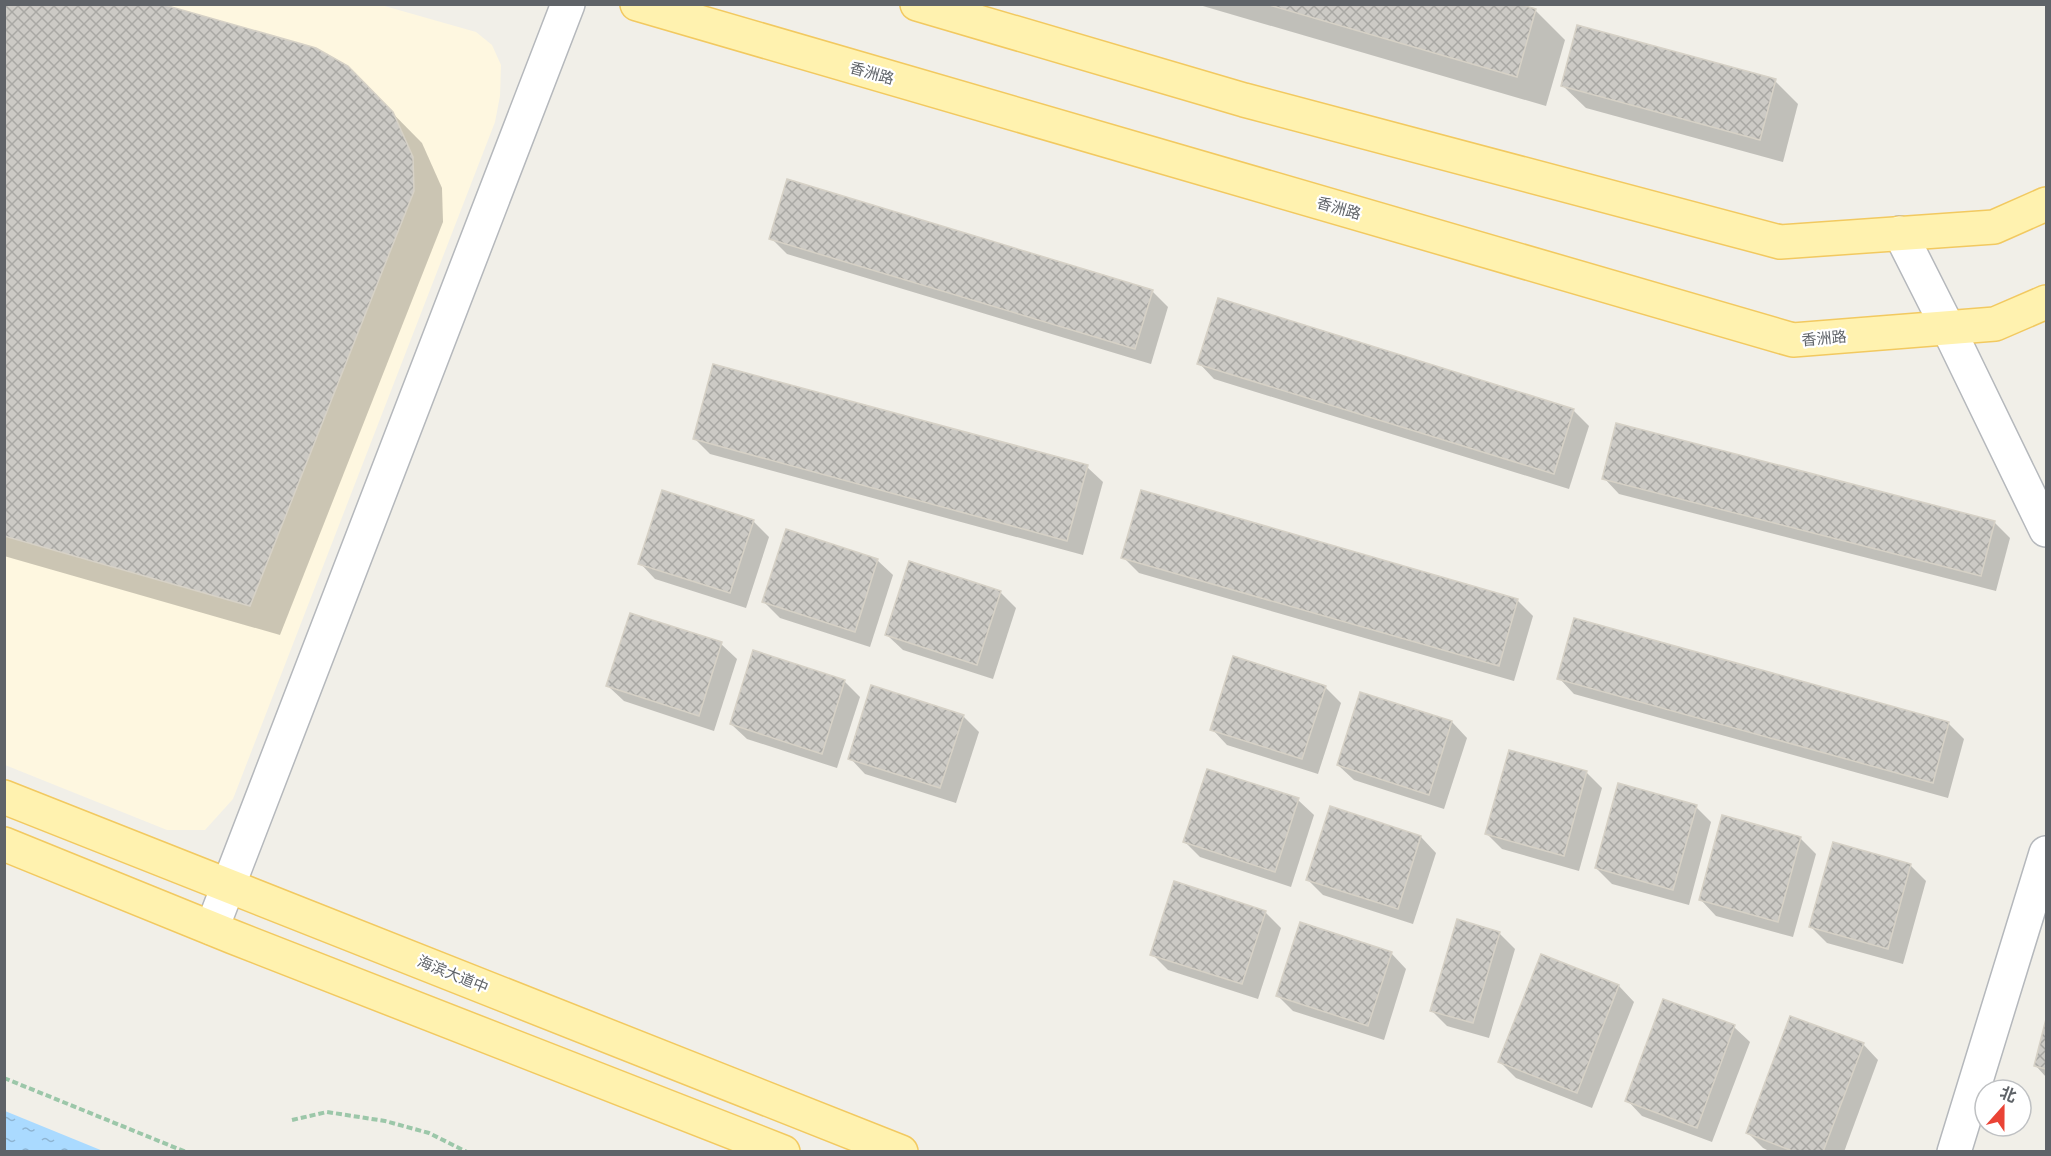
<svg xmlns="http://www.w3.org/2000/svg" width="2051" height="1156" font-family="Mulish,'Noto Sans SC',sans-serif">
<defs>
<pattern id="water-ripples" width="26" height="14" patternUnits="userSpaceOnUse" patternTransform="scale(1.5)"><rect width="26" height="14" fill="#aadaff"/><path d="M2 4q2-2 4 0t4 0M15 11q2-2 4 0t4 0" fill="none" stroke="#8eb4d2"/></pattern>
<pattern id="building-cross-hatch" width="8" height="8" patternUnits="userSpaceOnUse" patternTransform="scale(1.5)"><rect width="8" height="8" fill="#cccac5"/><path d="M0 0l8 8M0 8l8-8" fill="none" stroke="#a9a8a4"/></pattern>
</defs>
<rect width="100%" height="100%" fill="#f1efe8"/>
<polygon fill="#fef7e0" points="4,5 381,5 476,32 492,45 501,65 500,96 495,122 233,799 205,830 167,830 5,765"/>
<polygon fill="url(#water-ripples)" points="5,1111 103,1151 5,1151"/>
<g fill="#0003">
<polygon points="4,4 347,67 422,143 442,188 443,222 280,635 4,556"/>
<polygon points="1196,4 1514,4 1536,11 1565,40 1546,106"/>
<polygon points="1775,81 1798,104 1783,162 1586,108 1562,85"/>
<polygon points="771,238 1152,291 1168,307 1151,364 787,254"/>
<polygon points="1199,363 1573,410 1589,426 1569,489 1214,379"/>
<polygon points="695,439 1087,467 1103,482 1083,555 710,454"/>
<polygon points="1604,478 1994,522 2010,538 1996,591 1619,494"/>
<polygon points="753,521 769,537 746,608 655,579 640,563"/>
<polygon points="1123,557 1517,600 1533,616 1514,681 1139,573"/>
<polygon points="877,560 893,575 870,647 780,618 764,602"/>
<polygon points="1000,592 1016,608 993,679 903,650 887,635"/>
<polygon points="1575,620 1949,724 1964,739 1948,798 1574,694 1559,678"/>
<polygon points="721,644 737,659 714,731 624,701 608,686"/>
<polygon points="844,681 860,697 837,768 747,739 731,724"/>
<polygon points="1325,687 1341,703 1318,774 1227,745 1212,729"/>
<polygon points="1361,694 1452,722 1467,738 1444,809 1354,780 1338,765"/>
<polygon points="963,716 979,732 956,803 865,774 850,758"/>
<polygon points="1586,772 1602,788 1579,871 1502,849 1487,834"/>
<polygon points="1298,800 1314,815 1291,887 1200,857 1185,842"/>
<polygon points="1696,807 1711,822 1689,905 1612,884 1596,868"/>
<polygon points="1421,837 1436,853 1413,924 1323,895 1307,879"/>
<polygon points="1800,838 1816,854 1793,937 1716,916 1701,900"/>
<polygon points="1910,865 1926,881 1903,964 1827,943 1811,927"/>
<polygon points="1265,912 1281,928 1258,999 1168,970 1152,954"/>
<polygon points="1499,933 1515,949 1489,1038 1447,1026 1431,1010"/>
<polygon points="1391,953 1406,969 1384,1040 1293,1011 1278,996"/>
<polygon points="1542,956 1619,986 1634,1002 1592,1108 1516,1078 1500,1062"/>
<polygon points="2046,1025 2046,1077 2036,1066"/>
<polygon points="1734,1027 1750,1042 1712,1142 1642,1116 1627,1100"/>
<polygon points="1863,1044 1878,1060 1844,1152 1771,1152 1763,1148 1748,1133"/>
</g>
<g fill="url(#building-cross-hatch)" stroke="#d6d1c6" stroke-width="1.5">
<polygon points="4,4 161,4 316,48 348,66 393,112 413,157 414,191 250,606 4,536"/>
<polygon points="1266,4 1519,4 1536,9 1517,77"/>
<polygon points="1577,25 1776,79 1760,140 1561,86"/>
<polygon points="787,179 1153,290 1135,349 769,239"/>
<polygon points="1218,298 1574,409 1554,474 1197,364"/>
<polygon points="713,364 1088,465 1067,541 693,439"/>
<polygon points="1616,423 1995,521 1981,576 1602,479"/>
<polygon points="662,490 754,520 730,593 638,564"/>
<polygon points="1141,490 1518,599 1499,666 1121,558"/>
<polygon points="786,529 878,559 855,632 762,602"/>
<polygon points="909,561 1001,591 977,665 885,635"/>
<polygon points="630,613 722,642 699,716 606,686"/>
<polygon points="1574,618 1949,722 1933,783 1557,679"/>
<polygon points="753,650 845,680 822,754 730,724"/>
<polygon points="1233,656 1326,686 1302,759 1210,730"/>
<polygon points="871,685 964,715 940,788 848,759"/>
<polygon points="1360,692 1452,721 1429,795 1337,765"/>
<polygon points="1509,750 1587,771 1564,856 1485,834"/>
<polygon points="1207,769 1299,798 1275,872 1183,842"/>
<polygon points="1618,783 1697,805 1673,890 1595,868"/>
<polygon points="1330,806 1421,836 1398,909 1306,880"/>
<polygon points="1722,815 1801,837 1778,922 1699,900"/>
<polygon points="1833,842 1911,864 1888,949 1809,927"/>
<polygon points="1174,881 1266,911 1242,984 1150,955"/>
<polygon points="1457,919 1500,932 1473,1023 1430,1011"/>
<polygon points="1300,922 1392,952 1368,1026 1276,996"/>
<polygon points="1541,954 1619,985 1577,1093 1498,1062"/>
<polygon points="1663,999 1735,1025 1697,1128 1625,1101"/>
<polygon points="1790,1016 1864,1043 1823,1152 1795,1152 1746,1133"/>
<polygon points="2046,1019 2046,1069 2034,1066"/>
</g>
<g fill="none" stroke-linecap="round" stroke-linejoin="round">
<defs>
<g id="minor">
<polyline points="1900,233 1948,328 2046,530"/>
<polyline points="212,928 568,4"/>
<polyline points="1954,1152 2046,853"/>
</g>
<g id="major">
<polyline points="637,4 1793,340 1995,324 2046,302"/>
<polyline points="917,4 1244,100 1780,242 1994,227 2046,204"/>
<polyline points="4,797 901,1152"/>
<polyline points="4,844 233,937 783,1152"/>
</g>
</defs>
<use href="#minor" stroke="#b5b8bc" stroke-width="36"/>
<use href="#major" stroke="#f2c960" stroke-width="36"/>
<g stroke="#9cc7a9" stroke-width="4" stroke-dasharray="6 3" stroke-linecap="butt">
<polyline points="4,1078 186,1152"/>
<polyline points="292,1120 327,1112 385,1121 429,1133 467,1152"/>
</g>
<use href="#minor" stroke="#fff" stroke-width="33"/>
<use href="#major" stroke="#fff2af" stroke-width="33"/>
</g>
<g text-anchor="middle" dominant-baseline="central" stroke-width="4.5" stroke-linejoin="round" paint-order="stroke">
<g font-size="15" fill="#5f6368" stroke="#fff">
<text transform="translate(872 73) rotate(16)">香洲路</text>
<text transform="translate(1339 208) rotate(16)">香洲路</text>
<text transform="translate(1824 338) rotate(-5)">香洲路</text>
<text transform="translate(453 974) rotate(22)">海滨大道中</text>
</g>
</g>
<rect width="2051" height="1156" fill="none" stroke="#5f6368" stroke-width="12"/>
<g transform="translate(2003 1108) rotate(21)"><circle r="28" fill="#ffffff" stroke="#bfc1c3" stroke-width="1.5"/>
<path d="M0-4.5L10 22L0 15L-10 22Z" fill="#ea4335"/>
<text y="-9" font-size="16" font-weight="bold" text-anchor="middle" fill="#5f6368">北</text>
</g>
</svg>
